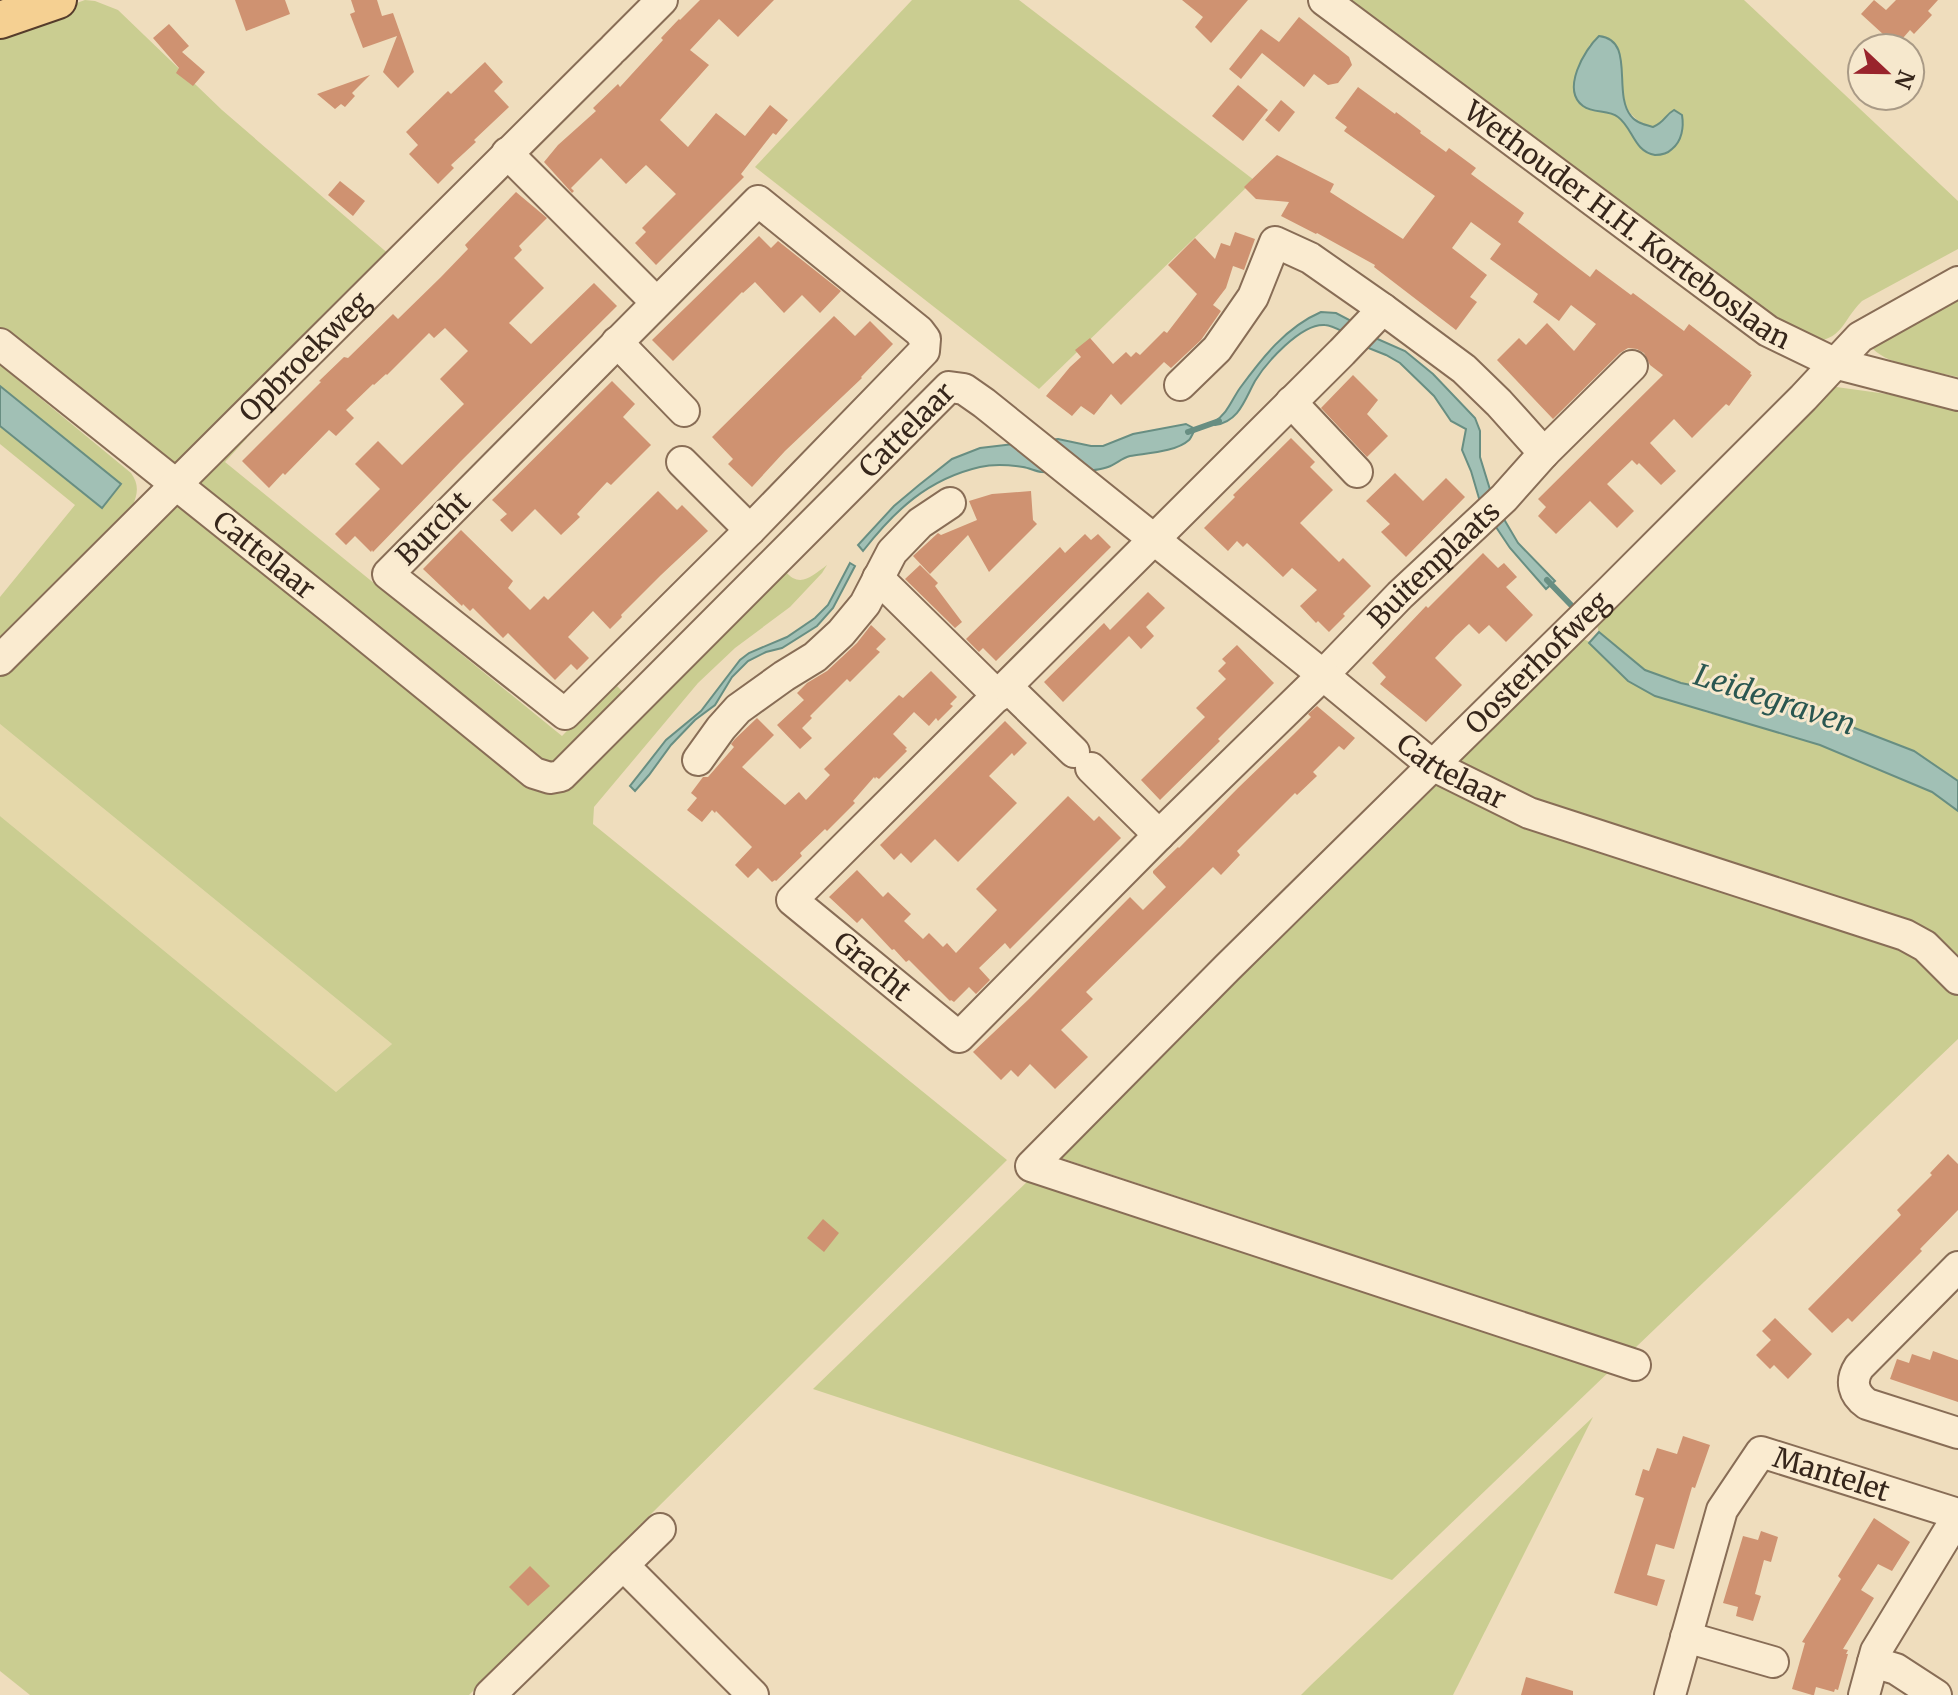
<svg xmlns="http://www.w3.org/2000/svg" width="1958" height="1695" font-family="Merriweather,serif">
<rect width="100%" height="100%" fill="#efddbd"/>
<polygon fill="#e5d8aa" points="0,724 392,1044 336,1092 0,816"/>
<g fill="#cacd91" fill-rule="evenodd">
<polygon points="85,0 95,1 118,10 222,110 391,256 178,466 165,462 0,328 0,31"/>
<polygon points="912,0 1019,0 1254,180 1039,389 755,167"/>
<path d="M 1341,0 L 1744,0 L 1958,201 L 1958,249 L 1862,301 C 1840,323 1845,339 1808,343 ZM 1590,44 L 1621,64 C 1622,94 1621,118 1653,127 L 1663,123 L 1670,113 L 1650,154 L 1621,118 L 1611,112 L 1593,111 L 1581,105 L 1574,80 Z"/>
<path d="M 1958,287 L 1958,377 C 1933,371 1890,366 1873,349 L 1877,337 Z"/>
<path d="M 0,365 L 131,473 C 139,484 138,493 133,505 L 0,638 L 0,597 L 75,505 L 0,444 L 0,426 L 101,508 L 121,484 L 0,386 Z"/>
<polygon points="1829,386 1887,394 1958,409 1958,781 1914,751 1736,693 1681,683 1645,670 1599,632 1593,614"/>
<polygon points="238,429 247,438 225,462 562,736 614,683 622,691 622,696 558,762 545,764 199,486 198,481"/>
<path d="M 184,503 L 534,782 L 785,571 C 800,589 812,576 827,565 L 822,573 L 790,607 L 735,648 L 698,683 L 594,807 L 593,824 L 1007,1160 L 469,1695 L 30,1695 L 0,1671 L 0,816 L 336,1092 L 392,1044 L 0,724 L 0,667 L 162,507 Z"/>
<polygon points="1575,635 1590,642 1589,643 1705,712 1763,727 1820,745 1932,792 1958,811 1958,1039 1635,1348 1049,1154"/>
<polygon points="1033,1176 1615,1366 1392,1580 813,1389"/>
<polygon points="1593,1417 1453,1695 1301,1695 1311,1685"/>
</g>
<g fill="#a1c0b5" stroke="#688e82" stroke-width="2">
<path d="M 1599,36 C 1636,40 1612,93 1631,116 C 1636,123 1646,125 1653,127 C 1665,122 1665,115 1674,110 L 1682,115 C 1684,127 1682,141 1672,149 C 1667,154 1662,155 1655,155 C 1634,152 1633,128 1618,117 C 1608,109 1594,114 1583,106 C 1561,90 1584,50 1599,36 Z"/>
<path d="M 1321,312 L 1336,313 L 1357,324 L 1347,334 C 1341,331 1332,325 1325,325 C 1301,323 1266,363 1255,381 C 1245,399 1239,422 1215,425 L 1214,422 C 1228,413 1231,401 1240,388 C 1262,358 1286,327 1321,312 Z"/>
<polygon points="1373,337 1405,351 1433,374 1475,418 1480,431 1480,457 1492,496 1481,505 1471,471 1462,450 1466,429 1451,421 1434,396 1400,363 1386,355 1366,347"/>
<polygon points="0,386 121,484 102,508 0,426"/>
<path d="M 1186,424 L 1195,429 C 1194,431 1191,438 1189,440 C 1176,452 1147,453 1130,456 C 1122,458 1116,464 1108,467 C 1095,472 1056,473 1041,472 C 1035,471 1029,468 1023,467 C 1010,465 993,464 980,467 C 928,479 895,510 863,551 L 858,545 L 894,506 L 919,485 L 952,459 L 980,448 L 1058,439 L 1091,446 L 1103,446 L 1133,434 Z"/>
<polygon points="1498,509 1518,543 1555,581 1546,589 1510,548 1490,518"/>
<polygon points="850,563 855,566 833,608 817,626 782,648 766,652 748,661 732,677 715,705 695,720 671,745 649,775 635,791 630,786 666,740 701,711 740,660 749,653 787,637 815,618 828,605"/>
<polygon points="1599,632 1645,670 1681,683 1789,705 1839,722 1914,751 1958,781 1958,811 1932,792 1820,745 1655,696 1628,681 1589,643"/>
</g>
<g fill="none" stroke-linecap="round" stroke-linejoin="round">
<g stroke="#688e82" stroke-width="6">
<polyline points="1188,432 1219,421"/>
<polyline points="1547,580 1571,605"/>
</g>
</g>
<g fill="#cf9271">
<polygon points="235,0 285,0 290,14 246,31"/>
<polygon points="351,0 377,0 382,16 393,13 414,72 398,88 383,72 397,36 363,48 350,14 355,12"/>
<polygon points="700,0 774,0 738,37 719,19 690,50 709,65 660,120 688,147 716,113 745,136 770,105 788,120 776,135 773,133 741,174 744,177 656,265 635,243 646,232 642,228 676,194 646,165 626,184 601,158 571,188 574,191 572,193 544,162 558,145 596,111 593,108 618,84 620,87 663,40 661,38 679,19 680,20"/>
<polygon points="1182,0 1248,0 1211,43 1195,27 1203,17"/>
<polygon points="1874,0 1886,10 1896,0 1938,0 1928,11 1932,15 1914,34 1910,30 1896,46 1861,14"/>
<polygon points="1299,17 1349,57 1352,65 1338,83 1328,85 1314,74 1304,87 1262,53 1241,79 1229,69 1261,29 1279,42"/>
<polygon points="169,24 189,46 182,52 205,72 193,86 176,73 179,68 153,38"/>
<polygon points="485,62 503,82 494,91 509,107 474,140 476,142 451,165 454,168 438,184 409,154 418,145 406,132 448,91 451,94"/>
<polygon points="370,75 352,93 355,96 345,107 341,104 335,109 317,94"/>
<polygon points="1238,85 1268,110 1243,141 1212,116"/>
<polygon points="1358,87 1395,114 1396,112 1421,131 1420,133 1446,152 1449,148 1476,168 1471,174 1524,213 1518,222 1590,277 1596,269 1631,295 1633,293 1684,331 1689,324 1751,372 1750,374 1752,375 1729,406 1726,404 1692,438 1674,419 1650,443 1676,471 1661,485 1639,463 1637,465 1632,460 1607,484 1634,511 1617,528 1590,501 1556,534 1538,516 1546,507 1538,499 1663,375 1650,365 1644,353 1637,349 1628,348 1620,353 1553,419 1497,360 1519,338 1526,345 1547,323 1574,351 1596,324 1571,305 1559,321 1533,302 1538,294 1490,259 1501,244 1471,222 1452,248 1487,275 1470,297 1477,302 1456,330 1374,267 1375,265 1317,233 1316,234 1281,216 1289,202 1256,199 1244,187 1277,155 1334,184 1330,192 1403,239 1435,196 1344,131 1347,127 1335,118"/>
<polygon points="1281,100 1295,112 1279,132 1265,120"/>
<polygon points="340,181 365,201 353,216 328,195"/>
<polygon points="516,192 547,218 519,246 522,250 514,258 544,288 509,323 531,344 594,283 617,306 461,461 373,552 372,550 371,552 355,536 346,545 335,534 380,489 355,464 378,441 402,465 464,404 440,379 468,351 445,328 434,338 429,333 387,375 386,374 374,385 373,384 346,410 354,418 336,436 329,430 285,475 283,473 269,488 242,461 321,382 319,381 344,357 348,358 393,314 398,319 441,277 468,249 465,245"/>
<polygon points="1235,232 1255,239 1244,270 1233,266 1226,288 1213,305 1221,311 1201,340 1171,368 1164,362 1121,405 1111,394 1094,415 1081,406 1072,416 1046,396 1070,367 1081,357 1075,350 1090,338 1113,364 1126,352 1131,357 1136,352 1140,355 1164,331 1167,333 1197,294 1168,265 1195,238 1215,259 1221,243 1230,246"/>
<polygon points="759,236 771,248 778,241 841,291 820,313 802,295 784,313 755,282 743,293 742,292 673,361 652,340"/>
<polygon points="834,316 855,336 870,321 893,344 861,377 862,378 785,451 752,487 728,464 733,459 712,437"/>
<polygon points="1353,375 1378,400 1367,414 1388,436 1367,457 1321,408"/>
<polygon points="612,381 635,404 623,417 651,445 611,485 607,482 577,514 580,517 561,535 535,509 512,532 500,520 507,514 492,500"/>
<polygon points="1291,438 1315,462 1310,467 1333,490 1300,523 1339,562 1343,558 1371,586 1343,614 1345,616 1329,632 1318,621 1316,623 1300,606 1317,590 1292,568 1283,577 1247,543 1243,547 1237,541 1228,551 1204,528 1235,497 1233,495"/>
<polygon points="1395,473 1423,501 1446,478 1465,497 1406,557 1381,532 1390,524 1366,501"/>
<polygon points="658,491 677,510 682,505 708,531 661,575 621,615 622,617 610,629 593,611 568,637 589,658 577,670 571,664 555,680 508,633 503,638 473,608 470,611 463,604 462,606 423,569 461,530 513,581 508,588 530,610 544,596 548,600"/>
<polygon points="1031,491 1033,520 1037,524 989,572 968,535 930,574 913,556 938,533 941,535 977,520 969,501 992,494"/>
<polygon points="1085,534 1091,540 1098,534 1111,547 996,661 983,648 979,652 966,639 1060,547 1065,553"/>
<polygon points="1483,553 1498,568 1504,563 1517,577 1506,587 1533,615 1506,642 1489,625 1479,634 1469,624 1456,636 1435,658 1462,685 1426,722 1380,684 1386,677 1372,663 1426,606 1428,608"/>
<polygon points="920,565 938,583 935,586 962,622 955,628 905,579"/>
<polygon points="1148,592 1165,608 1146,627 1154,636 1141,649 1129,636 1063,702 1044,682 1104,623 1110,630"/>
<polygon points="871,625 886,639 876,649 880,652 850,682 847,679 810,716 812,718 802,728 812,738 800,749 777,725 804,700 797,693 807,683 827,671 857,643"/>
<polygon points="1237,645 1274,683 1218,739 1220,741 1160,800 1141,780 1205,717 1196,708 1226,679 1218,671 1226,663 1222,659"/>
<polygon points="931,671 957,697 950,704 953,706 938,721 936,718 929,726 914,712 893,734 907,748 905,749 907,751 879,779 876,777 875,779 874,777 853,801 855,803 827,831 825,829 802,851 800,853 802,856 776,881 775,880 772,882 758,868 748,878 735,865 752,847 716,811 715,813 712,810 702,822 687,810 697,798 691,793 703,777 708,777 734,747 731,744 735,739 757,718 774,735 742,767 785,805 799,792 806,800 830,775 824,769 899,695 903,698"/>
<polygon points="1317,706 1355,738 1344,750 1339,746 1313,772 1317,776 1297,795 1295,793 1237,851 1240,855 1221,875 1213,867 1086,992 1093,999 1061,1030 1088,1057 1055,1089 1030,1064 1018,1077 1011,1070 1001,1080 973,1052 1029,999 1130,897 1143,910 1166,887 1153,873 1153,871 1178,847 1179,848 1238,788 1294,734 1311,717 1308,714"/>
<polygon points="1005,721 1027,743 1014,756 1012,753 989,776 1017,803 958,862 935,839 911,863 901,853 894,860 880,845"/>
<polygon points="1068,796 1094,821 1099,816 1121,838 1010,949 1005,943 979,968 990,980 976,994 969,987 954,1002 951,1000 950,1001 909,960 906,962 894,949 892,950 862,918 857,923 829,897 857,870 883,897 888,892 911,914 904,921 923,939 929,933 943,947 947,943 956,953 997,910 976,889"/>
<polygon points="1948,1154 1958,1164 1958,1210 1920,1249 1922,1251 1852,1322 1848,1318 1832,1333 1808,1309 1901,1215 1897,1210 1932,1175 1930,1173"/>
<polygon points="823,1219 839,1233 824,1252 807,1238"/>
<polygon points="1775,1318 1812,1354 1788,1379 1774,1365 1770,1369 1756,1355 1771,1340 1762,1331"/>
<polygon points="1933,1351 1958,1360 1958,1402 1890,1379 1897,1359 1909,1363 1912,1354 1930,1360"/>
<polygon points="1683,1436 1710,1445 1695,1488 1692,1487 1674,1549 1656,1544 1647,1575 1665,1580 1657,1606 1614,1593 1644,1498 1635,1495 1643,1469 1649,1471 1657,1448 1677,1454"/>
<polygon points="1874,1518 1910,1542 1892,1571 1878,1564 1861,1590 1874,1598 1843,1649 1848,1650 1846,1654 1848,1654 1838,1690 1835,1689 1834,1692 1816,1687 1814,1695 1812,1695 1792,1689 1805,1643 1802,1642 1841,1579 1838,1576"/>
<polygon points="1761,1531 1778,1537 1771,1562 1764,1560 1755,1594 1761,1596 1753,1621 1736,1616 1738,1607 1723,1603 1743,1536 1758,1540"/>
<polygon points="530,1566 550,1586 528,1606 509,1587"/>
<polygon points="1526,1677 1573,1691 1573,1695 1521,1695"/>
</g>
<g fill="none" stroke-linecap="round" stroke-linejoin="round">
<defs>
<g id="minor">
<path id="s1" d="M 1324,0 L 1768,331 L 1834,363 L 1958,395"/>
<polyline points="614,48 662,0"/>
<polyline points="507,153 656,302"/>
<polygon points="758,201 919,331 925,339 924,351 750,530 565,714 388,574"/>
<path id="s2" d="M 1383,309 L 1342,352 L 792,900 L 959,1037 L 1159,835 L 1323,675 L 1400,595 L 1504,498 L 1544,453 L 1632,366"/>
<polyline points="617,342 684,411"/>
<path id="s3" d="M 0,344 L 336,612 L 534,773 L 550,778 L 561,776 L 941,395 L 949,387 L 964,389 L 984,403 L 1323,675 L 1432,765 L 1529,813 L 1905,935 L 1925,946 L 1958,979"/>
<polyline points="1180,385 1217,349 1253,297 1275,242 1310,258 1383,309 1464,369 1499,403 1544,453"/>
<polyline points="1291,402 1357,472"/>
<polyline points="682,462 750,530"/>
<polyline points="878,578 998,696"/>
<path id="s4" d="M 0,660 L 610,52"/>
<polyline points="1007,687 1074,752"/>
<polyline points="698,760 721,728 738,709 784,676 815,657 841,633 865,604 892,552 920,523 950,503"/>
<polyline points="1091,768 1159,835"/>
<path d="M 1958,1267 L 1859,1367 C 1850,1381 1853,1394 1867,1404 L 1958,1433"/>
<path id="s5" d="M 1635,1365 L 1031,1166 L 1227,968 L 1611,590 L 1803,398 L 1860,337 L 1958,282"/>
<polyline points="623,1565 753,1695"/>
<polyline points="1686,1637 1773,1662"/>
<polyline points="1873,1662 1896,1669 1936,1695"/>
<polyline points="490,1695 660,1529"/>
<path id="s6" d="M 1670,1695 L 1722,1510 L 1761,1452 L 1958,1514"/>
<polyline points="1864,1695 1876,1651 1958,1516"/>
</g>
<polyline id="major" points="0,20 58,0"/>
</defs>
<use href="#minor" stroke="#886d56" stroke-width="34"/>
<use href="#major" stroke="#553c2b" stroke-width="40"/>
<use href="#minor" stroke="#faebd0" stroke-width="30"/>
<use href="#major" stroke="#f5d092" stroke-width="36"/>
</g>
<g text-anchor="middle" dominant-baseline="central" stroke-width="6" stroke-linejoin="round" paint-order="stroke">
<g font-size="28" fill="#36261b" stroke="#f6e8cd">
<text stroke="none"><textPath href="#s1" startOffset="378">Wethouder H.H. Korteboslaan</textPath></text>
<text stroke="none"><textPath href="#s4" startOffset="430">Opbroekweg</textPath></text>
<text stroke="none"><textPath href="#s3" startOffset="1202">Cattelaar</textPath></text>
<text transform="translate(433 528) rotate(-45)">Burcht</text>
<text stroke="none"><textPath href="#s3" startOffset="338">Cattelaar</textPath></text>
<text stroke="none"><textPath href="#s2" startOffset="1722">Buitenplaats</textPath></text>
<text stroke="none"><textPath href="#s5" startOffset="1350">Oosterhofweg</textPath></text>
<text stroke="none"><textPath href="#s3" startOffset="1898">Cattelaar</textPath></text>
<text stroke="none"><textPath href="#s2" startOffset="940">Gracht</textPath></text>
<text stroke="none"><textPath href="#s6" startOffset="336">Mantelet</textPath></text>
</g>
<g font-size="30" font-style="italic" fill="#2a5751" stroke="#f6e8cd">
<text transform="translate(1775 699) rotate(18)">Leidegraven</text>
</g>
</g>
<g transform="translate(1886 72) rotate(112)"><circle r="38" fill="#f6e8cd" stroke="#a99a86" stroke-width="2"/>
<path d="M0-6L14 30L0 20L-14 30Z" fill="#99242c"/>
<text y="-12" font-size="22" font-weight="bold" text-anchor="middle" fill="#36261b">N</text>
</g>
</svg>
